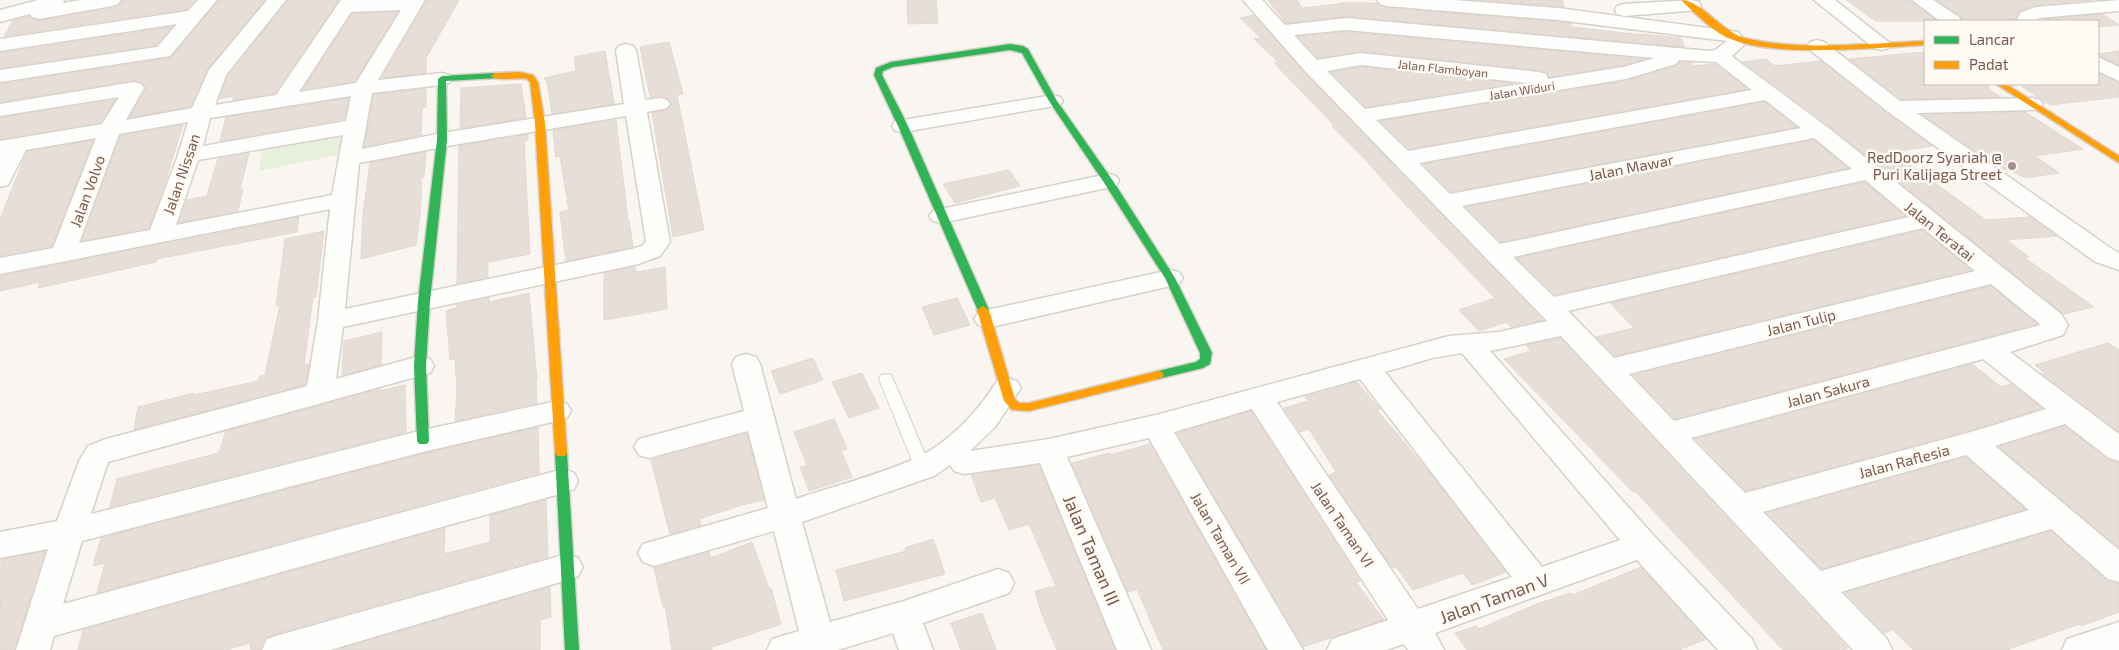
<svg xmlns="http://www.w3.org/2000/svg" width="2119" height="650" font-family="'Exo 2',sans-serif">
<rect width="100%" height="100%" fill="#f9f5f0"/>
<polygon fill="#e7f0db" points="342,126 339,155 259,171 264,141"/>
<g fill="#e6ded7" stroke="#e2d8d2">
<polygon points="130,0 195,0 187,9 4,36 13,21 29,16 39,21 112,8 119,6 122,1"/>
<polygon points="219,0 265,0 208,69 191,106 189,107 130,117 146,89 142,83 134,80 0,102 0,84 170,58"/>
<polygon points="288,0 339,0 275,93 233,100 234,96 219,99 228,76"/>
<polygon points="427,0 459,0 426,58 426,73 382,78"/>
<polygon points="907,0 936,0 938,23 908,24"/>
<polygon points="1268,0 1297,0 1302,8 1339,4 1339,3 1376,3 1386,8 1558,22 1570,23 1571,27 1642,35 1641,34 1681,38 1685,47 1346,16 1286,23"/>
<polygon points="1478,0 1562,0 1565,7 1558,6"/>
<polygon points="1846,0 1910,0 1937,21 1876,21"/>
<polygon points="1936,0 2091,0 2035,5 2020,10 2015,20 1963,21 1960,15"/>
<polygon points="398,12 355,81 303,89 352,14"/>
<polygon points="2103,14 2119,25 2098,27 2098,21 2049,21 2046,19"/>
<polygon points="1254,15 1304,72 1543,320 1511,327 1506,322 1479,331 1459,310 1495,298 1403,202 1363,157 1332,126 1334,125 1274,63 1278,62 1254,39 1261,38 1240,18"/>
<polygon points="172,27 156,45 0,68 0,53"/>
<polygon points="1346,32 1645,59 1623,65 1549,77 1547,72 1539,70 1361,51 1318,58 1298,36"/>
<polygon points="669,42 683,94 677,95 704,230 673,237 652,113 667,110 672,104 668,98 660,96 650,97 640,47"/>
<polygon points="605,51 614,104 552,114 547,82 544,78 576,71 574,57"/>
<polygon points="2119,51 2119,65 2098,55 2098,54"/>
<polygon points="1925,52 1925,84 1987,84 1991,91 2001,97 1901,99 1849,59"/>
<polygon points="1766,59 1775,66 1821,61 1932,146 1892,152 1986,220 2030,217 2057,236 2007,240 2029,257 2025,258 2094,307 2063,314 1827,124 1743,62"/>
<polygon points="1680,62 1692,63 1693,66 1715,64 1748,89 1409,149 1380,121 1626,81 1677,66"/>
<polygon points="1361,67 1513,83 1366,107 1331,72"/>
<polygon points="2098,73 2119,83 2119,97 2050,105 2022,87 2045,84 2098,84"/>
<polygon points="521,84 526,118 460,128 461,88"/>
<polygon points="426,89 426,107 422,108 421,135 364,147 374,95"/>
<polygon points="349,98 344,119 220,141 226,117"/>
<polygon points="115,100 101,122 0,139 0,118"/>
<polygon points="1765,102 1797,127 1451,192 1423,164"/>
<polygon points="2025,112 2083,149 2035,156 2059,173 2025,178 2008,169 2002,170 1923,115"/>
<polygon points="616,120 628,221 629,221 633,247 566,261 560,212 569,210 560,156 556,157 553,130"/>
<polygon points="183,125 163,189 149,228 82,241 120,136"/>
<polygon points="528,134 528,140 524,141 530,254 488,262 488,277 457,284 459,146"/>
<polygon points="93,140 52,246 0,256 0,219 27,152"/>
<polygon points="1814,140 1848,168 1501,242 1466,207"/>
<polygon points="426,152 424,177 421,177 421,205 416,245 361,259 363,214 370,163"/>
<polygon points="249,153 240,190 243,189 238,211 179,223 187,200 207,196 218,159"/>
<polygon points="1009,170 1020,186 955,203 943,184"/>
<polygon points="1864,182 1905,216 1555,295 1517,258"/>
<polygon points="299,217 297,232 157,259 156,262 38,288 40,282 0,291 0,276"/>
<polygon points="1923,230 1971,270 1615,356 1596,337 1634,328 1610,303"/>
<polygon points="324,231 316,297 313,297 304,365 309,364 305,385 134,430 138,407 194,393 194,395 258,381 260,376 265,375 280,305 276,306 285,239"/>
<polygon points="635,267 636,272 665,267 667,309 604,320 604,273"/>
<polygon points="1991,286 2037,324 1675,419 1633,375"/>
<polygon points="529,293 537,380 536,381 537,403 455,421 457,388 455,359 450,360 446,311 457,308 457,305 489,298 489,302"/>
<polygon points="957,298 970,325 934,335 922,307"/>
<polygon points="382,332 381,365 342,375 344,341"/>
<polygon points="1560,338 1848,648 1843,650 1783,650 1636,492 1634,493 1504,359 1531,351 1526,345"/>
<polygon points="2108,343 2119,350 2119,432 2042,374 2045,373 2035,365"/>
<polygon points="813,358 823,380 780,394 771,371"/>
<polygon points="1972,364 2001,387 2011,384 2042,408 1970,430 1746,491 1695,439"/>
<polygon points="862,373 879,408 849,418 832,382"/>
<polygon points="1357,382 1380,409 1377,410 1429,472 1506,572 1472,585 1463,573 1413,590 1396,567 1392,568 1329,475 1336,472 1309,429 1300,432 1284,408 1308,401 1305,397"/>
<polygon points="405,385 406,432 110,507 117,479 219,453 226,431 380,389 380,391"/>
<polygon points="1251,411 1360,581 1356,582 1384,620 1303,647 1177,433"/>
<polygon points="834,419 847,449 841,451 852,477 809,491 800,467 807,465 794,432"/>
<polygon points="2065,426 2108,459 2119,463 2119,548 1999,447"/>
<polygon points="538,427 539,473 97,593 105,563 93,566 101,538 423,454"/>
<polygon points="747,433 764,500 742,505 699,519 701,525 670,534 651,460"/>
<polygon points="1150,444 1266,650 1163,650 1137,589 1128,592 1072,463 1109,453 1110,455"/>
<polygon points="1966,457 2025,509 1822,569 1767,513"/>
<polygon points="1038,465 1041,470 1115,650 1057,650 1041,612 1035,591 1056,586 1029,524 1009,530 995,498 981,502 971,475"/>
<polygon points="546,500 548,557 278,633 265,638 260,650 251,650 250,643 226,650 78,650 83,630 445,528 444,554 490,542 490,515"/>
<polygon points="2051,531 2107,580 2119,584 2119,612 2081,626 2079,624 2006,650 1913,650 1893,630 1884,633 1845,593"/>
<polygon points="933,539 945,574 844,601 836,570 906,551 905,548"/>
<polygon points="752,542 769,589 771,588 781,624 712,647 712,650 672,650 665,606 663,607 654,568 709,552 711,558"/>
<polygon points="45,551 14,650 0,650 1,560"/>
<polygon points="1641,567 1706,639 1679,650 1467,650 1455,633 1476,626 1479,629 1539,603 1571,593 1573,595"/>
<polygon points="550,587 551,617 540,620 540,650 337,650"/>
<polygon points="982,613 996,650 961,650 951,623"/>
</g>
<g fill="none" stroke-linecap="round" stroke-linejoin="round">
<defs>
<polygon id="lane" points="886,374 891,375 893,379 931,468 929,472 923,474 917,472 915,468 879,379 881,375"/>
<g id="street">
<polygon points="38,0 64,0 63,3 81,0 121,0 118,4 112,6 39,19 32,17 30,14 0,22 0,10"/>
<polygon points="198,0 217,0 170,56 0,82 0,70 157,47 177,24 0,51 0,39 188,11"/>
<path d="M 267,0 L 286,0 L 226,75 L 215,105 L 276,95 L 341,0 L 425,0 L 378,80 L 442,73 L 449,75 L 452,79 L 449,83 L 442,85 L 372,93 L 362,149 L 442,133 L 624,104 L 616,50 L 619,46 L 626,44 L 633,46 L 636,50 L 645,100 L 660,98 L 667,100 L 670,104 L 667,108 L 647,112 L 670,242 L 660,256 L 638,264 L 343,327 L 336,379 L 420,356 L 430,359 L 434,366 L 430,373 L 108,462 L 91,514 L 423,430 L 557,401 L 567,404 L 571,411 L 567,418 L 557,421 L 423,452 L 82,541 L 63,604 L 563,469 L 574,473 L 578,481 L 574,489 L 563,493 L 54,636 L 50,650 L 16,650 L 48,549 L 0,558 L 0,532 L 57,521 L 79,461 L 88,446 L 106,439 L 307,386 L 318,321 L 330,209 L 0,274 L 0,258 L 53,248 L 96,138 L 26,150 L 8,185 L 0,187 L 0,141 L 102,124 L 119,97 L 0,116 L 0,104 L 134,82 L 141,84 L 144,88 L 126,120 L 192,108 L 209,70 ZM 401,10 L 356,83 L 299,92 L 351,12 ZM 351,96 L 346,121 L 203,146 L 210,118 ZM 626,116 L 646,241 L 642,246 L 632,249 L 345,309 L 359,163 L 442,147 ZM 188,122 L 178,155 L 150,230 L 79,243 L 119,134 ZM 343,135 L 332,195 L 176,225 L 198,160 Z"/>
<path d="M 1243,0 L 1262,0 L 1285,25 L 1346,18 L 1710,51 L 1715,50 L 1727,41 L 1558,20 L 1386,6 L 1380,4 L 1377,0 L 1454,0 L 1558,8 L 1738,32 L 1741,36 L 1738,40 L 1744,45 L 1732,56 L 1734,58 L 1826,126 L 2061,314 L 2068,325 L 2063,335 L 2010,352 L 2119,434 L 2119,461 L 2109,458 L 2065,424 L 1995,446 L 2119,550 L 2119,582 L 2108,579 L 2051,529 L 1841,592 L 1887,639 L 1892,650 L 1853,650 L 1561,336 L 1490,351 L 1654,536 L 1752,639 L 1757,650 L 1718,650 L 1637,560 L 1435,633 L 1444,650 L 1408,650 L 1404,644 L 1386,650 L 1327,650 L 1332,639 L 1388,620 L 1252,409 L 1174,432 L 1303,650 L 1268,650 L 1149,438 L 1067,457 L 1151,650 L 1117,650 L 1040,463 L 964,474 L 954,471 L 950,465 L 934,476 L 802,522 L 830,622 L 904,601 L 998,569 L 1009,573 L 1014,583 L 1009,593 L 923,623 L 933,650 L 899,650 L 893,633 L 838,650 L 767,650 L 772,639 L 799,631 L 774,531 L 654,566 L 643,562 L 638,553 L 643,544 L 768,508 L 748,431 L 649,458 L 639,455 L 634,447 L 639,439 L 744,411 L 732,364 L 736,357 L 746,354 L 756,357 L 760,364 L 796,499 C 834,486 875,476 912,460 C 947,445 977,413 997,381 L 1007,378 L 1017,381 L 1021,388 L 995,427 L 970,451 L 1049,439 L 1156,415 L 1449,336 L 1499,332 L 1547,321 L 1305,71 ZM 1346,30 L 1655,58 L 1623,67 L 1548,79 L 1546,74 L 1539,72 L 1361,53 L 1317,60 L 1294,35 ZM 1679,60 L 1716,62 L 1752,90 L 1408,151 L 1376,120 L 1626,79 L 1676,64 ZM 1361,65 L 1527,83 L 1365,109 L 1327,71 ZM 1765,100 L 1801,128 L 1450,194 L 1419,163 ZM 1814,138 L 1852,169 L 1500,244 L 1462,206 ZM 1865,180 L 1909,217 L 1554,297 L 1513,257 ZM 1923,228 L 1975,271 L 1614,358 L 1568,311 ZM 1991,284 L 2041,325 L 1674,421 L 1629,374 ZM 1462,353 L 1620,540 L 1542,567 L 1385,372 L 1432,358 ZM 1983,359 L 2046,409 L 1971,432 L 1745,493 L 1691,438 ZM 1360,379 L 1512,577 L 1418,609 L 1277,402 ZM 1966,455 L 2029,510 L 1821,571 L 1763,512 Z"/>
<polygon points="1692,0 1699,2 1701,6 1699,10 1624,16 1617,14 1615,10 1617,6 1624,4"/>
<polygon points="1814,0 1835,0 1891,44 1888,48 1881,50 1874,48"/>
<polygon points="1912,0 1933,0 1959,17 1961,21 1940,21"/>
<polygon points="2119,0 2119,11 2039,18 2034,21 2016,21 2021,12 2036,7"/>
<polygon points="1817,40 1824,42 1900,101 2033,98 2040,100 2043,104 2040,108 2033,110 1917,113 2112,249 2119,253 2119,270 2094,261 1887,111 1810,50 1807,46 1810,42"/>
<polygon points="2098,57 2119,67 2119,81 2098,71"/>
<polygon points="1053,95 1060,97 1063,101 1060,105 903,132 895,131 892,126 895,121 903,120"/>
<polygon points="1108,174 1116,176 1119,181 1116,186 941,223 933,221 929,216 933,211 941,209"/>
<polygon points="1170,270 1179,272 1183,278 1179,284 987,328 978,325 974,319 978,313 987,310"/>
<polygon points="567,554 578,558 583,567 578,576 567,580 330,650 262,650 267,639 279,635"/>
<polygon points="2119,622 2119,650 2062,650 2067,639"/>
</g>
<g id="fast">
<polygon points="1010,44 1023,46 1028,49 1057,101 1113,181 1175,278 1212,353 1210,364 1203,368 1158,379 1154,378 1152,375 1154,372 1196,362 1200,359 1200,353 1165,278 1103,181 1049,101 1022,53 1010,50 893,67 883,71 882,75 908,126 989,310 987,313 979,313 898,126 874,75 876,68 891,62"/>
<polygon points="495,73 499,76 498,78 446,81 447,140 430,301 426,366 429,441 427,444 419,444 417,441 414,366 418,301 437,140 438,79 442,76"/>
<polygon points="561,448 565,450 567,453 579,650 565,650 555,453 557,450"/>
</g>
<g id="slow">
<path d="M 1681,0 C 1702,0 1722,34 1749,39 C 1803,51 1870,43 1925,41 L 1925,45 C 1874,48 1774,58 1728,38 C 1714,32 1692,11 1681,0 Z"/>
<path d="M 519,72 L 533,75 L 538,82 L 545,123 L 567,453 L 565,456 L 557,456 L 555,453 L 535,123 L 530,82 L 527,79 C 516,77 499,82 491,76 L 495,73 Z"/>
<polygon points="1996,84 2006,84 2119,156 2119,163"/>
<polygon points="983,306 989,310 1015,399 1019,403 1029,403 1158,371 1162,372 1164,375 1162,378 1158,379 1029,411 1012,410 1004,401 977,310"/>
</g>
</defs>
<use href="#lane" stroke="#d7d1cb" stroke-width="2"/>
<use href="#street" stroke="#d7d1cb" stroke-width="3"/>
<use href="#fast" stroke="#d9d2cb" stroke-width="3"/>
<use href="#slow" stroke="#d9d2cb" stroke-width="3"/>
<use href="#lane" fill="#fefefd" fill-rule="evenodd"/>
<use href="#street" fill="#fefefd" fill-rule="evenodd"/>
<use href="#fast" fill="#30b455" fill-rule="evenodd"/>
<use href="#slow" fill="#ff9f0a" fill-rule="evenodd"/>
</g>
<circle fill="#a69286" stroke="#fffaf3" stroke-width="2" cx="2012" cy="166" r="5"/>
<g text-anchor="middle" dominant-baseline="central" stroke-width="5" stroke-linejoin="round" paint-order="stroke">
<g font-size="12" fill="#7a5c4d" stroke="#fffaf3">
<text transform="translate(1443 68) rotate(6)">Jalan Flamboyan</text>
<text transform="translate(1522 90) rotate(-9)">Jalan Widuri</text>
</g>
<g font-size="15" fill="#7a5c4d" stroke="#fffaf3" text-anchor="end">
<text x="2002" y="157">RedDoorz Syariah @<tspan x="2002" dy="17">Puri Kalijaga Street</tspan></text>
</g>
<g font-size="15" fill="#7a5c4d" stroke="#fffaf3">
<text transform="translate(1631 167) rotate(-11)">Jalan Mawar</text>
<text transform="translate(181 174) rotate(-71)">Jalan Nissan</text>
<text transform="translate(87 191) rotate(-70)">Jalan Volvo</text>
<text transform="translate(1940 231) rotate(39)">Jalan Teratai</text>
<text transform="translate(1801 322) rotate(-14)">Jalan Tulip</text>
<text transform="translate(1828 391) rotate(-15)">Jalan Sakura</text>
<text transform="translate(1904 461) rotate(-15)">Jalan Raflesia</text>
<text transform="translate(1343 524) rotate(56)">Jalan Taman VI</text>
<text transform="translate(1221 538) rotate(60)">Jalan Taman VII</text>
</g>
<g font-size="18" fill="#7a5c4d" stroke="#fffaf3">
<text transform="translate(1092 550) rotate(67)">Jalan Taman III</text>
<text transform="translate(1494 598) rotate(-20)">Jalan Taman V</text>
</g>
</g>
<rect x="1924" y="20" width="175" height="65" fill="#fffaf3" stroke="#cabbb1"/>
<rect x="1934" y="36" width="25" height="8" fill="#30b455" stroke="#cabbb1"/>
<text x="1969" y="45" font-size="15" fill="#7a5c4d">Lancar</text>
<rect x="1934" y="61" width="25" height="8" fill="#ff9f0a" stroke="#cabbb1"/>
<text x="1969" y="70" font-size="15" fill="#7a5c4d">Padat</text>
</svg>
